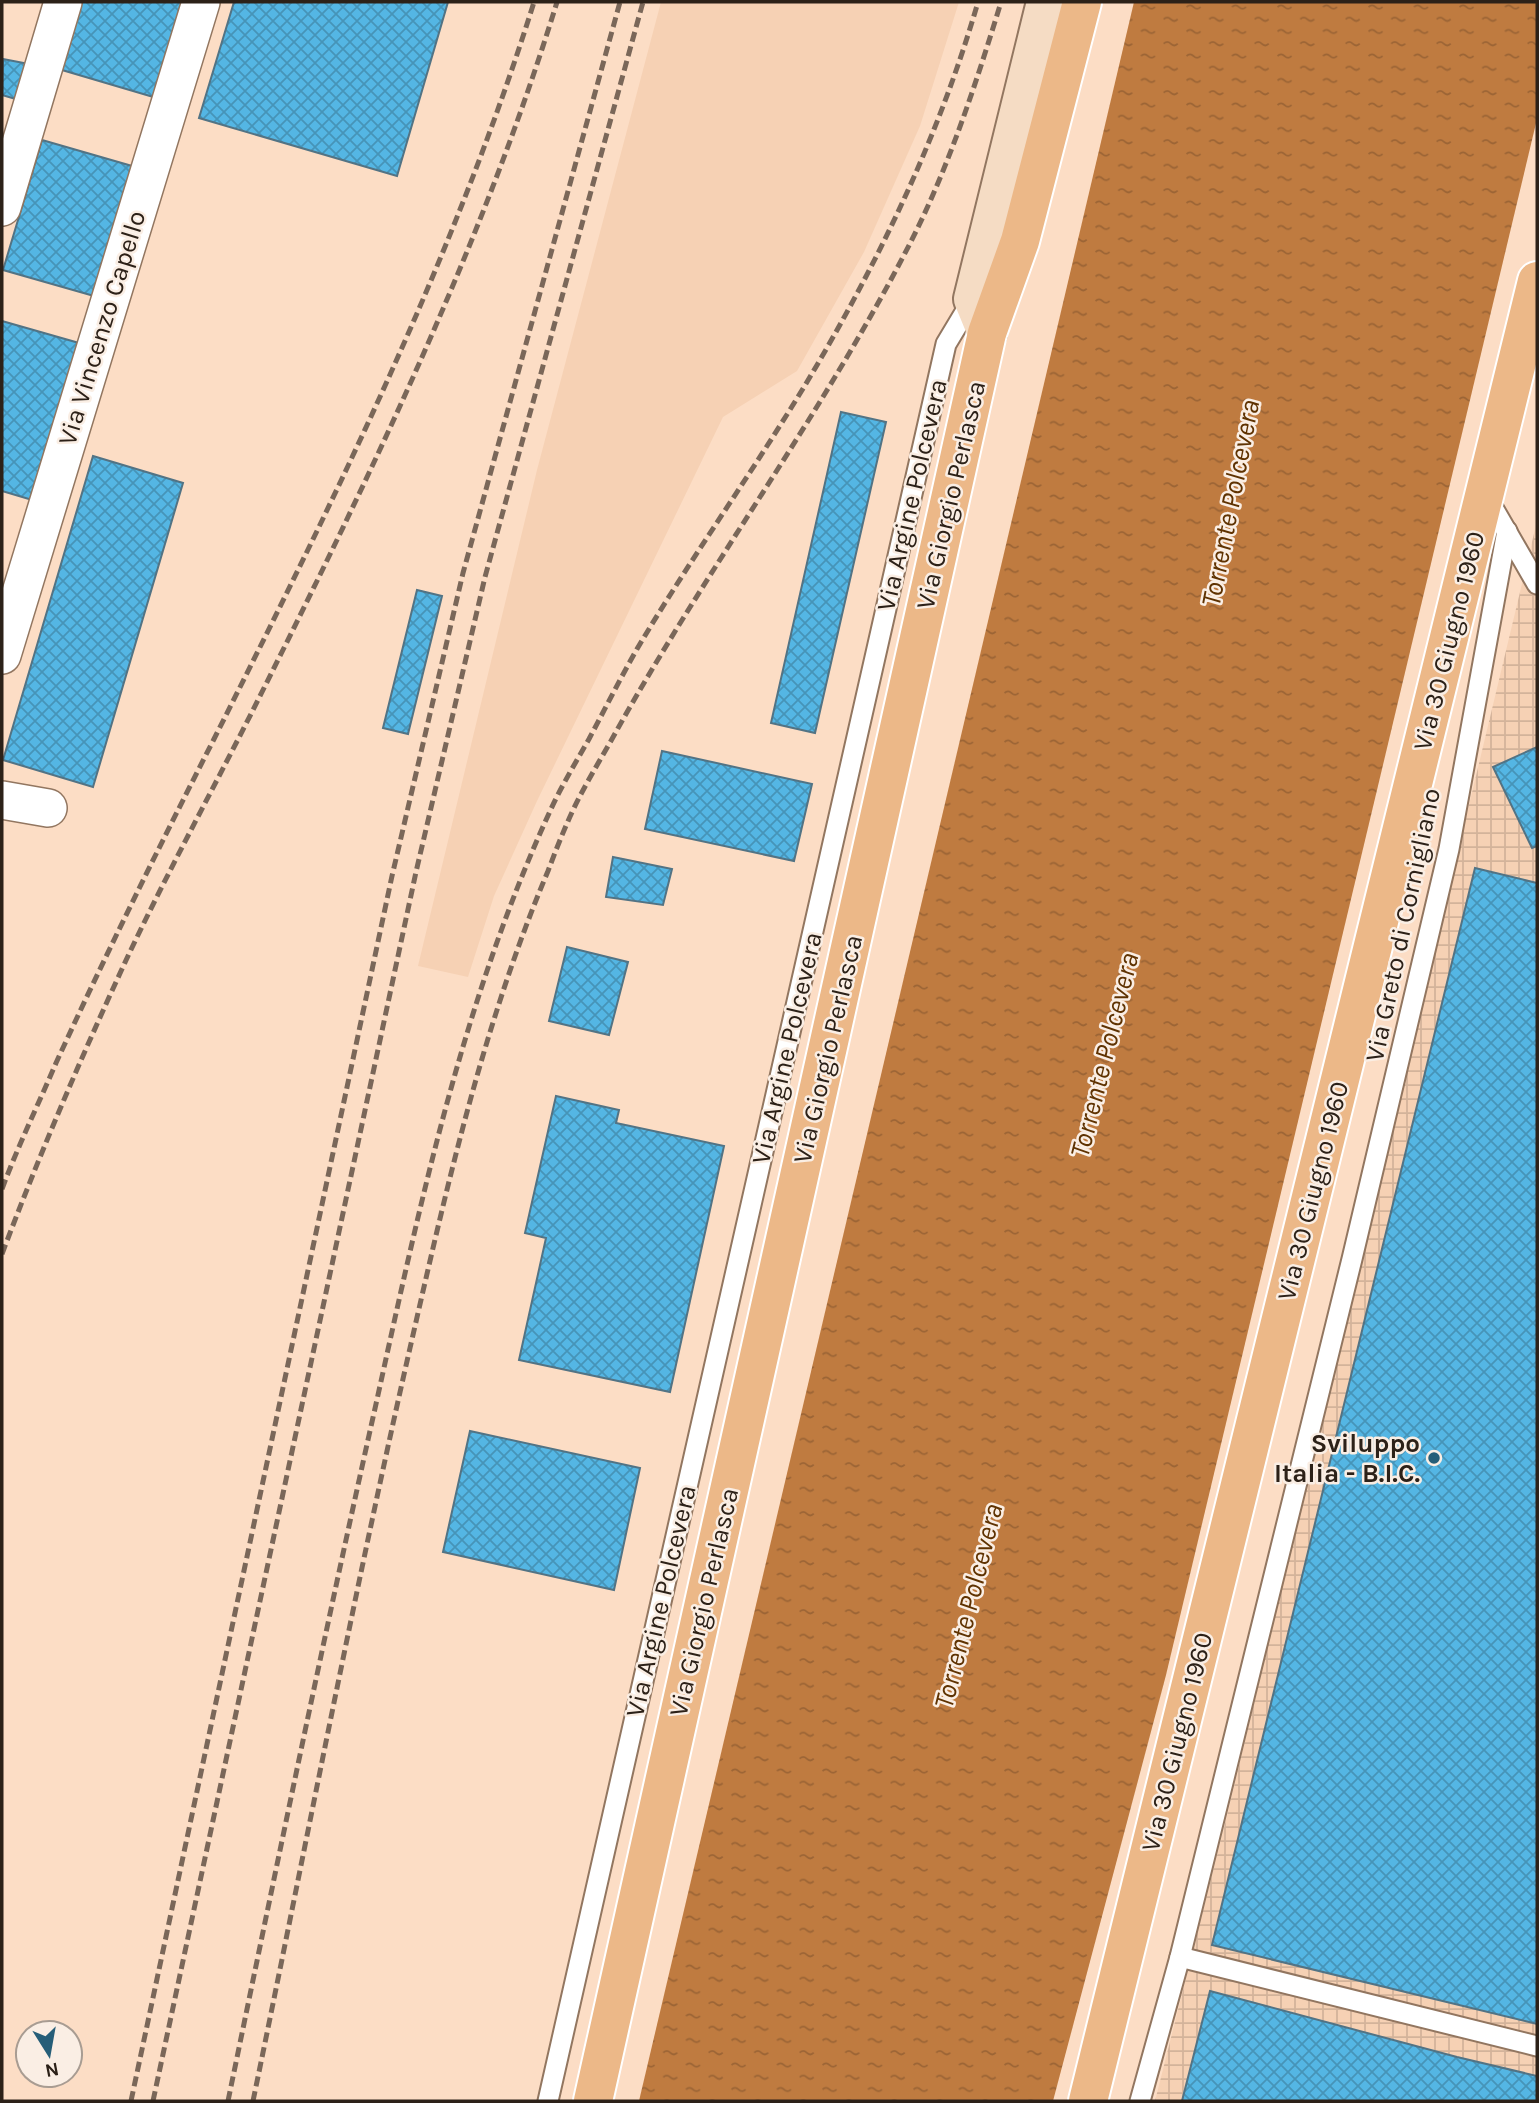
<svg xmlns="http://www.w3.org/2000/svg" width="1539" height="2103" font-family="Karla,sans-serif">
<defs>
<pattern id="industrial-grid" width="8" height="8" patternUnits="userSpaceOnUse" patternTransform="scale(1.75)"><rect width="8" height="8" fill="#f6d1b4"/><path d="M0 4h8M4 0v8" fill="none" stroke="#d3b39a"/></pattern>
<pattern id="water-ripples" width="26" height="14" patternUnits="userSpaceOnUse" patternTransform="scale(1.75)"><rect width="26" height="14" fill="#bf7b40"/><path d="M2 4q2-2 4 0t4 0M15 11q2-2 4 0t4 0" fill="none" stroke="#9b6435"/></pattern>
<pattern id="building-cross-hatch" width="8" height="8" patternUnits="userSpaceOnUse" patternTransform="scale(1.75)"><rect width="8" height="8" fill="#54b6e4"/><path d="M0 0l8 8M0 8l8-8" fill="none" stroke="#4694b8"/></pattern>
</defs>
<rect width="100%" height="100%" fill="#fcddc5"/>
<polygon fill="#f6d1b4" points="661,2 959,2 920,126 864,252 797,371 723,417 537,801 494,896 468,977 418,966 537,470"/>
<polygon fill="url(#industrial-grid)" points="1537,521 1537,2101 1155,2101 1227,1816"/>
<polygon fill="url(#water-ripples)" points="1134,2 1537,2 1537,119 1166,1675 1053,2101 639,2101"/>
<g fill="url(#building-cross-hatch)" stroke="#527384" stroke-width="2">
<polygon points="82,2 188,2 160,99 62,70"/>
<polygon points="234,2 448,2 397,176 199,118"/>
<polygon points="3,59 29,64 19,100 2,95"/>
<polygon points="42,140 139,168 101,298 3,270"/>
<polygon points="2,321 86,345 39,502 2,491"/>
<polygon points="841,412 886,422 815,733 771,723"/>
<polygon points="93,456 183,483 93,787 3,760"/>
<polygon points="417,590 442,596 408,734 383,728"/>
<polygon points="1537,747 1537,846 1532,848 1493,767"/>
<polygon points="662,751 812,784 794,861 645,829"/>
<polygon points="613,857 672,869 663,905 606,897"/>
<polygon points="1475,868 1537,883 1537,2024 1212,1945"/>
<polygon points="567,947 628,962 609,1035 549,1021"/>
<polygon points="556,1096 619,1110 616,1123 724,1146 670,1392 519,1360 546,1238 525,1233"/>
<polygon points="470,1431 640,1468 614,1590 443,1552"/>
<polygon points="1210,1991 1457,2057 1537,2076 1537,2101 1182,2101"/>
</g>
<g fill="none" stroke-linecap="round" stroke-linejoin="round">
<defs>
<g id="service">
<polyline points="1485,494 1537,584"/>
<polyline points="1180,1957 1537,2046"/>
<polyline points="548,2101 946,344 973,299"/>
<polyline points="1140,2101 1180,1957 1352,1259 1449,849 1507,531"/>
</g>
<g id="minor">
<polyline points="2,207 63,2"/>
<polyline points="2,655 201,2"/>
<polyline points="2,800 48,808"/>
</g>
<polyline id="secondary" points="987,333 973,299 1046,2"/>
<g id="primary">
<polyline points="593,2101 987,333 1020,241 1082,2"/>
<polyline points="1088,2101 1537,281"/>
</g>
</defs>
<use href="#service" stroke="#927660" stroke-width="23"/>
<use href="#minor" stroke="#927660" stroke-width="40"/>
<use href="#secondary" stroke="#927660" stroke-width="42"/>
<use href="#primary" stroke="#fff" stroke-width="42"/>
<use href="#service" stroke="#fff" stroke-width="19"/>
<use href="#minor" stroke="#fff" stroke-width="37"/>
<use href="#secondary" stroke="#f5dcc4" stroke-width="38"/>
<use href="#primary" stroke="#ecb888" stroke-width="38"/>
<g stroke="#7a6759" stroke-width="5" stroke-dasharray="10 5" stroke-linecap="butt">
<path d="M 2,1189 C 18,1146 38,1105 56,1063 C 106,954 159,847 214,739 C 334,500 454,258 534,2"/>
<path d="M 2,1254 C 40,1153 83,1053 128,956 C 169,869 216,784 259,698 C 372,472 483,243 557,2"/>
<polyline points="131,2101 392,876 463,573 620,2"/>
<polyline points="153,2101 416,872 485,577 643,2"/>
<path d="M 228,2101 C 276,1869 324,1636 376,1404 C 421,1200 463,1000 551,809 C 562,785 576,762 589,739 C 605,709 620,679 637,649 C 696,549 766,454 824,353 C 889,240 942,126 978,2"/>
<path d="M 253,2101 C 305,1850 353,1598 410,1348 C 447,1186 483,1025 548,871 C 556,850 564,829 574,808 C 585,785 599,762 612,739 C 703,574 817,422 904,255 C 946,176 975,87 1001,2"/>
</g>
</g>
<circle fill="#265e78" stroke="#faeee4" stroke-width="2.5" cx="1434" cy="1458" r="7"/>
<g text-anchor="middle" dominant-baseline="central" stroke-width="5" stroke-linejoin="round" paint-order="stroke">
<g font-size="26" fill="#2c2118" stroke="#faeee4">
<text transform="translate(102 328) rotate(-73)">Via Vincenzo Capello</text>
<text transform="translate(912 495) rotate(-77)">Via Argine Polcevera</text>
<text transform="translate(951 495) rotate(-77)">Via Giorgio Perlasca</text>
<text transform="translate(1449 641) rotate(-76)">Via 30 Giugno 1960</text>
<text transform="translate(1403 925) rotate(-78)">Via Greto di Cornigliano</text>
<text transform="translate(787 1048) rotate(-77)">Via Argine Polcevera</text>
<text transform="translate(828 1049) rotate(-77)">Via Giorgio Perlasca</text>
<text transform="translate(1313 1191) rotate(-76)">Via 30 Giugno 1960</text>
<text transform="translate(661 1601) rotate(-77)">Via Argine Polcevera</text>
<text transform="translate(704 1602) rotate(-77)">Via Giorgio Perlasca</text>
<text transform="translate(1177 1742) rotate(-76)">Via 30 Giugno 1960</text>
</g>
<g font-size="26" font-weight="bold" fill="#2c2118" stroke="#faeee4" text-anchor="end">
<text x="1420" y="1443">Sviluppo<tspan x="1420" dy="30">Italia - B.I.C.</tspan></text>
</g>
<g font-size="28" font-style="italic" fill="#5f3201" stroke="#faeee4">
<text transform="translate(1230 503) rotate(-79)">Torrente Polcevera</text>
<text transform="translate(1104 1055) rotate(-76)">Torrente Polcevera</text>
<text transform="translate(968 1606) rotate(-76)">Torrente Polcevera</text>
</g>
</g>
<rect width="1539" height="2103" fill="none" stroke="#2c2118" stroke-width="7"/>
<g transform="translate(49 2054) rotate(169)"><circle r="33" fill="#faeee4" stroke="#a89c92" stroke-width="2"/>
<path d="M0-5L12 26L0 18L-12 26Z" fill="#265e78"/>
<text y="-10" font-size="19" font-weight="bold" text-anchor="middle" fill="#2c2118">N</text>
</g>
</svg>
